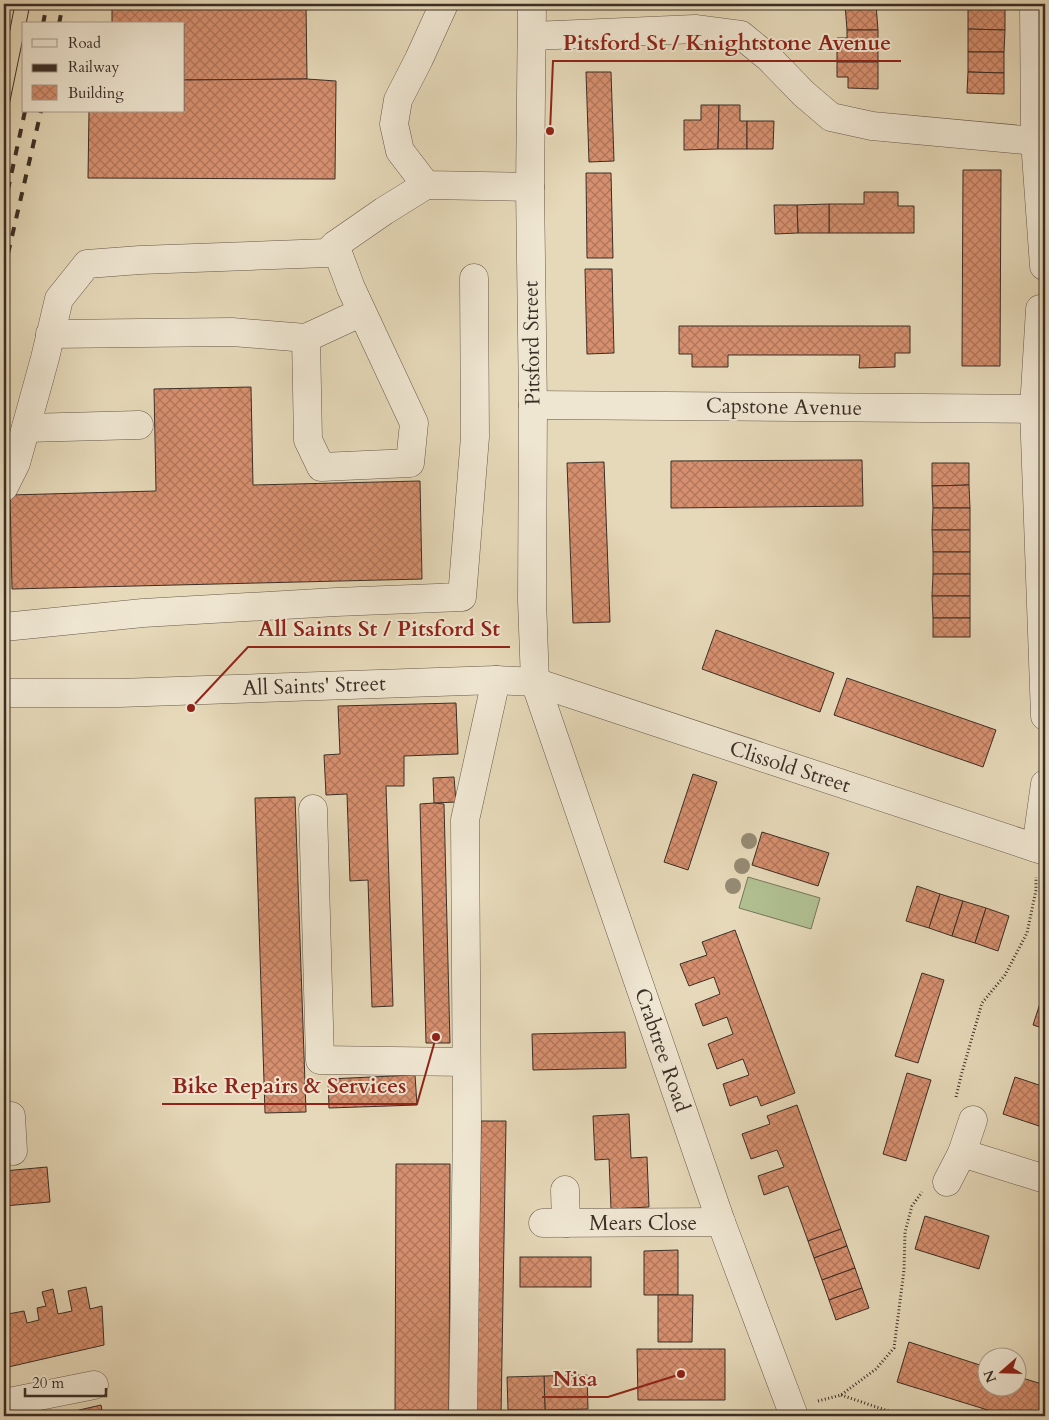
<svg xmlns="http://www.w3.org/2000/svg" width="1049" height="1420" font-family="Cardo,serif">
<defs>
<pattern id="building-cross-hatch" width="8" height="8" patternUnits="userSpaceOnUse" patternTransform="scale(1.25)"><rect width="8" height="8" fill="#d7906f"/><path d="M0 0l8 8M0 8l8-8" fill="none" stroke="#b0765b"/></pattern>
</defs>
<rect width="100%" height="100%" fill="#e6d9b9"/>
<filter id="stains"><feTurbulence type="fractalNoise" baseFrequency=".004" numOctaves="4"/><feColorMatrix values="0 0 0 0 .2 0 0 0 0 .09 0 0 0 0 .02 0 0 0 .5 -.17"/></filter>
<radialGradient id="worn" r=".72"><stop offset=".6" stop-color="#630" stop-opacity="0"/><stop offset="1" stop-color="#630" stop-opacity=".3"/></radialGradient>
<polygon fill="#b1c092" stroke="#76775c" points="748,877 820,898 811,929 739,908"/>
<g fill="url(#building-cross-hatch)" stroke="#3b2e26">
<polygon points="112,4 306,4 307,79 184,80 184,24 112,24"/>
<polygon points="845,4 876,4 878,30 847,30"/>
<polygon points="969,4 1005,4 1005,7 968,7"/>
<polygon points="968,7 1005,7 1005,30 968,29"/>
<polygon points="968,29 1005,30 1004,52 968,52"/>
<polygon points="847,30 878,30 878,62 837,62 837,38 847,38"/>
<polygon points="968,52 1004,52 1004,73 968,72"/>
<polygon points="837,62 878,62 878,89 848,88 848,77 837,77"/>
<polygon points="586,72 611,72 614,161 589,162"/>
<polygon points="968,72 1004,73 1004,94 967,93"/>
<polygon points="307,79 336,81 335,179 88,178 89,111 184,111 184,80"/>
<polygon points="701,105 719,105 718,149 684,150 684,120 701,120"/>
<polygon points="719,105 740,105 740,121 747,121 747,149 718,149"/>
<polygon points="747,121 774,121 773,149 747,149"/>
<polygon points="963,170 1001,170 1000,366 962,366"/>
<polygon points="586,173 611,173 613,258 587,258"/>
<polygon points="864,192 898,192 898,206 914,206 914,233 829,233 829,204 864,204"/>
<polygon points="829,204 829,233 798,233 797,205"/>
<polygon points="774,205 797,205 798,233 775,234"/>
<polygon points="585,269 612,269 614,353 587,354"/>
<polygon points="679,326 910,326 910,353 895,353 895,367 859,368 860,355 728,355 728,367 692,367 692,354 679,354"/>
<polygon points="251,387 253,485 420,481 422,579 12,589 10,495 156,491 154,389"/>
<polygon points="862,460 863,506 671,508 671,461"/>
<polygon points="604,462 610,622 573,623 567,463"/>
<polygon points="932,463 969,463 969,485 932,486"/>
<polygon points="969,485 970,508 933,508 932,486"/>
<polygon points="933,508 970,508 970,530 932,530"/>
<polygon points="932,530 970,530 970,552 933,552"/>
<rect x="933" y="552" width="37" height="22"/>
<polygon points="933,574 970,574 970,596 932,596"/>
<polygon points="932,596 970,596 970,618 933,618"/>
<rect x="933" y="618" width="37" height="19"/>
<polygon points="716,630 834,673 820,712 702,669"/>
<polygon points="847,678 996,730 983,767 834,715"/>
<polygon points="456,703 458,754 404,756 404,786 386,786 393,1006 372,1007 368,880 350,881 347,794 326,795 324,755 340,754 338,706"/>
<polygon points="693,774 717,782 688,870 664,862"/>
<polygon points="454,777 456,802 434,803 433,778"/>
<polygon points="295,797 306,1112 265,1113 255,798"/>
<polygon points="434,803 444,804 450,1043 426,1043 420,804"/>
<polygon points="762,832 829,853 818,886 752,865"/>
<polygon points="917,886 940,894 929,928 906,921"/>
<polygon points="940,894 963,901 952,936 929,928"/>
<polygon points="963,901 986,908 975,943 952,936"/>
<polygon points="986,908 1009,916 998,951 975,943"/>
<polygon points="735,930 795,1093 761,1106 757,1096 730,1106 723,1084 749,1075 743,1059 717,1069 708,1044 733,1034 727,1017 703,1026 695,1004 720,994 714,977 689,986 680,964 707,955 702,942"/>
<polygon points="922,973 944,980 918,1063 895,1056"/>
<polygon points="1045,988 1045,1029 1033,1025"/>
<polygon points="625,1032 626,1068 533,1070 532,1034"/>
<polygon points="907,1073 931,1080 906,1161 883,1154"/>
<polygon points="415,1075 417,1105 329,1108 328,1079"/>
<polygon points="1015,1077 1045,1087 1045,1128 1003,1114"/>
<polygon points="797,1105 841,1229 808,1241 788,1186 764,1195 758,1176 784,1167 777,1150 751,1159 742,1134 770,1124 767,1116"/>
<polygon points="629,1114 631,1158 647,1157 649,1207 611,1209 609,1159 595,1160 593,1116"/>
<polygon points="481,1121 506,1121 501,1416 476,1416"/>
<polygon points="396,1164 450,1164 449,1416 395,1416"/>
<polygon points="47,1167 50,1202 4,1206 4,1171"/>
<polygon points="925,1216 989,1236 979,1269 915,1249"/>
<polygon points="841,1229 847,1246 814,1258 808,1241"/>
<polygon points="847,1246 855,1268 822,1280 814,1258"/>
<polygon points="678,1250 678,1295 644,1295 644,1251"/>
<rect x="520" y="1257" width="71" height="30"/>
<polygon points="855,1268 862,1288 829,1300 822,1280"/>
<polygon points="86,1287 90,1309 102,1306 104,1345 4,1368 4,1327 10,1326 8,1314 24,1311 27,1323 39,1320 37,1308 46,1306 42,1292 53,1289 58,1314 72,1311 68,1291"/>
<polygon points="862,1288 869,1308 836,1320 829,1300"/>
<polygon points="658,1295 693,1295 692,1342 658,1342"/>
<polygon points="909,1342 986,1367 986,1388 1016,1388 1016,1376 1045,1385 1045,1416 1007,1416 897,1382"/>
<polygon points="637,1349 725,1349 725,1400 638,1400"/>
<polygon points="587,1375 588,1409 545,1410 544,1376"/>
<polygon points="544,1376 545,1410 508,1410 507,1377"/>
<polygon points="101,1405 103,1416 53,1416"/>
</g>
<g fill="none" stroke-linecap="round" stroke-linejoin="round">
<defs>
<g id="minor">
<polyline points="444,4 419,59 398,100 394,124 400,151 426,185 530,187"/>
<polyline points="532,4 530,187 533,405 532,600 535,682 721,1222 794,1416"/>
<polyline points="1034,4 1035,141 1044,266"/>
<polyline points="532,36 695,29 741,35 769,58 804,94 831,117 872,126 1035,141"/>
<polyline points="335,245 351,288 414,423 410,463 321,467 308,440 306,338 362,312"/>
<polyline points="1040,309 1034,409 1045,716"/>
<polyline points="50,334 232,332 306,338"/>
<polyline points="533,405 1034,409"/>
<polyline points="26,428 139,425"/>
<polyline points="4,487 16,463 45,358 59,299 87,264 140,260 327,253 335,245 384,211 426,185"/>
<polyline points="4,627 143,613 336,602 462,597 475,437 474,278"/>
<polyline points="4,693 119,693 496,680 535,682 1045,851"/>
<polyline points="313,809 320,1060 466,1062"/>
<polyline points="1036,848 1045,784"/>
<polyline points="4,1116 11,1116 13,1151"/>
<polyline points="962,1153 1045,1179"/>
<polyline points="947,1182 962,1153 973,1120"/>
<polyline points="565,1190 566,1223"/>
<polyline points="543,1223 721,1222"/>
<polyline points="4,1403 94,1385"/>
<polyline points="463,1416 467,1124 465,820 496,680"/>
</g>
</defs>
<use href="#minor" stroke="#66594b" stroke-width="29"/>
<g stroke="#3b2e26" stroke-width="3" stroke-dasharray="1 2.5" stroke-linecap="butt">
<polyline points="956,1097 961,1076 982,1003 1005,975 1027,933 1036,890 1036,877"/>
<polyline points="841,1395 903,1416"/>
<polyline points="818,1401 841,1395 876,1369 894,1348 904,1270 905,1232 912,1206 922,1192"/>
</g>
<use href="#minor" stroke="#efe6d2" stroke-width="28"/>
<g stroke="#3b2e26" stroke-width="1">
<polyline points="26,24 30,4"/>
<polyline points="4,60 15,4"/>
<polyline points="4,130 24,33"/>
</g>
<g stroke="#3b2e26" stroke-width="4" stroke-dasharray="9 9" stroke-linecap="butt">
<polyline points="43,24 47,4"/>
<polyline points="59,24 63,4"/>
<polyline points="4,208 25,111"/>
<polyline points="4,271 41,111"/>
</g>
</g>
<g fill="#958b74">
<circle cx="749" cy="841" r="8"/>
<circle cx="742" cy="866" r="8"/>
<circle cx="733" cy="886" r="8"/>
</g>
<g text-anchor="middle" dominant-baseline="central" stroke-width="4" stroke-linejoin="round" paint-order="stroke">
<g font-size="21" fill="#3b2e26" stroke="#efe6d2">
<text transform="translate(532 343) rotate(-91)">Pitsford Street</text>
<text transform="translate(784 407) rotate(1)">Capstone Avenue</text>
<text transform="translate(314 686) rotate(-2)">All Saints' Street</text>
<text transform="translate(790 767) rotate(18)">Clissold Street</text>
<text transform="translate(662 1050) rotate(71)">Crabtree Road</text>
<text x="643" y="1223">Mears Close</text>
</g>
</g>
<path fill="none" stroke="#8f2418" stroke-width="2" d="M550 131L553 61H901M191 708L248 647H510M436 1037L417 1104H162M681 1374L608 1397H542"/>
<g fill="#8f2418" stroke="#efe6d2" stroke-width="2">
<circle cx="550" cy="131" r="5"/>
<circle cx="191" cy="708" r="5"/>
<circle cx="436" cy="1037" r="5"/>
<circle cx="681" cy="1374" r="5"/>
</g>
<g font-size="22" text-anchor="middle" font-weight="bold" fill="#8f2418" stroke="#efe6d2" stroke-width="4" stroke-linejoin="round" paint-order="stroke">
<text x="727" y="50">Pitsford St / Knightstone Avenue</text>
<text x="379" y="636">All Saints St / Pitsford St</text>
<text x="289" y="1093">Bike Repairs &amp; Services</text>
<text x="575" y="1386">Nisa</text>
</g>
<rect width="1049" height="1420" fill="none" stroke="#e6d9b9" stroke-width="20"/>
<rect x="5" y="5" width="1039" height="1410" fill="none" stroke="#3b2e26" stroke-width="2.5"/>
<rect x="10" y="10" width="1029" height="1400" fill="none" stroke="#3b2e26"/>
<rect x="22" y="22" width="162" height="90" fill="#efe6d2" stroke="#a79c8d"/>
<rect x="32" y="39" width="25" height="8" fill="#efe6d2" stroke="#a79c8d"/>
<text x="68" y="48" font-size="15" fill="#3b2e26">Road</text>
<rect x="32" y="64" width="25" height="8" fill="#3b2e26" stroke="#a79c8d"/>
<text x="68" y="72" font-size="15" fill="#3b2e26">Railway</text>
<rect x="32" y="85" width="25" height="15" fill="url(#building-cross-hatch)" stroke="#a79c8d"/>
<text x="68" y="98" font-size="15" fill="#3b2e26">Building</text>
<g transform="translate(1002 1372) rotate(250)"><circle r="24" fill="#efe6d2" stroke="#a79c8d"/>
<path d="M0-4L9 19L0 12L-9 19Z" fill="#8f2418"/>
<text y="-8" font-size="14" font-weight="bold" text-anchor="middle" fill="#3b2e26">N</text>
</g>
<path d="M25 1388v8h81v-8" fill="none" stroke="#3b2e26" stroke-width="2.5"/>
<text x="32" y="1388" font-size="15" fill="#3b2e26" stroke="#efe6d2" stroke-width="4" paint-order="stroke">20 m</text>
<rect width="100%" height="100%" filter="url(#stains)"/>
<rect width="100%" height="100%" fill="url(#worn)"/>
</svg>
